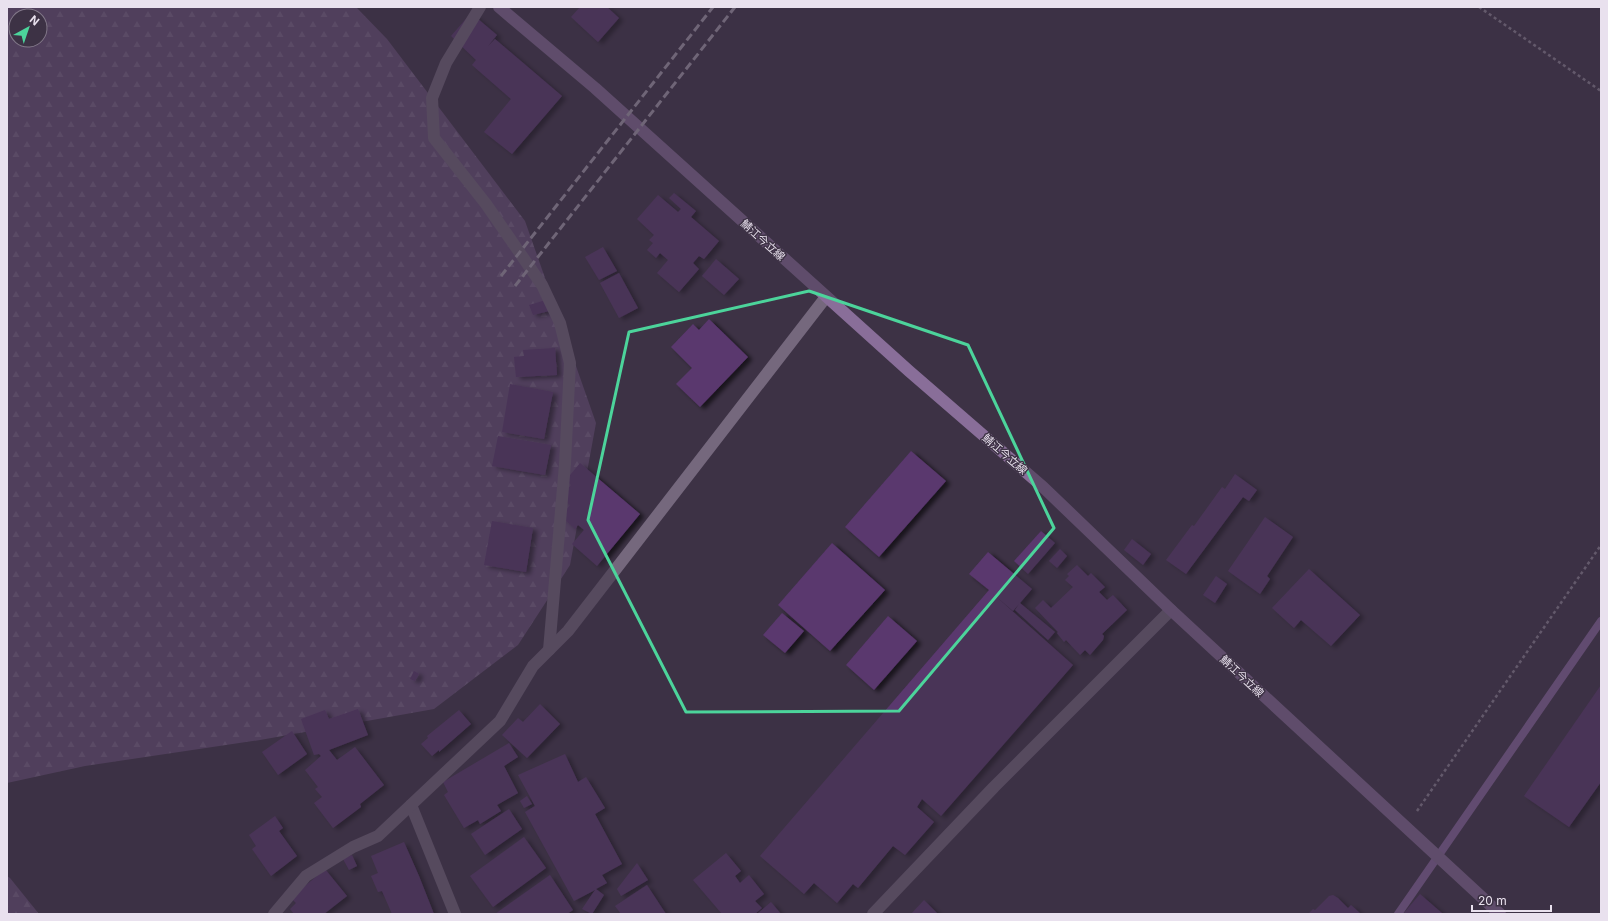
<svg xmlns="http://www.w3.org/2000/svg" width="1608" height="921" font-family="Inter,'Noto Sans JP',sans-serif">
<defs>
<pattern id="forest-firs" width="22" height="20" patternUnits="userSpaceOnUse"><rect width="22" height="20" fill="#695079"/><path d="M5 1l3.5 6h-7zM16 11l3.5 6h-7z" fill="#7e698c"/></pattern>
<filter id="shadow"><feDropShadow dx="4.5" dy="2.5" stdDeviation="2" flood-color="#0009"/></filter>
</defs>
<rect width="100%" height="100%" fill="#3d3245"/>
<g fill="url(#forest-firs)" fill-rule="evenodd">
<path d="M 7,7 L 356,7 L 387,39 L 525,221 L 596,423 L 570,565 L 518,645 L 434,709 L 260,740 L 85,766 L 7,783 ZM 16,16 L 40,16 L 40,40 L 16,40 Z"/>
<polygon points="7,876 10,878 39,914 7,914"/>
</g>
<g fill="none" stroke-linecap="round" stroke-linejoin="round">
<polyline stroke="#8f6aa5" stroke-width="8" points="1398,914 1601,621"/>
</g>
<g fill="#5a376e" filter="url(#shadow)">
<polygon points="580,7 607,7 619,18 598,42 571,17"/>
<polygon points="471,13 497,35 488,46 495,39 562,96 512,154 484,132 511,99 472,65 476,60 451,36"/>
<polygon points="674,193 696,211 691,217 719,241 704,259 699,256 693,263 699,269 679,292 657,273 668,260 660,253 656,258 647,250 653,243 649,240 654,235 637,219 658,195 678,212 681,209 669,198"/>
<polygon points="603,247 617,271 599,280 585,257"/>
<polygon points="716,259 739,279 724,295 702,276"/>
<polygon points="619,273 638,308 619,318 600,283"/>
<polygon points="546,300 549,311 533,315 529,305"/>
<polygon points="709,319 748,357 700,407 676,384 692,368 671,347 693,324 699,330"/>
<polygon points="555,348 557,375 516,377 514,357 524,356 523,350"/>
<polygon points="510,384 553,392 544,439 502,432"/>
<polygon points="498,436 551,445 545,475 492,466"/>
<polygon points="911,451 946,481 879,557 845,527"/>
<polygon points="580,463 640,514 597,566 572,544 584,530 578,525 575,529 561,516 570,505 561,497 571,485 566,480"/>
<polygon points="1235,474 1257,490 1249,501 1243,497 1186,574 1166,560 1192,525 1194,526 1222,487 1225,489"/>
<polygon points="1265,517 1293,537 1267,576 1270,579 1260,594 1228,571"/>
<polygon points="492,521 533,528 526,572 484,565"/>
<polygon points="1041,531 1055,543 1028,574 1014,561"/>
<polygon points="1132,539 1151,554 1143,565 1124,550"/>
<polygon points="832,543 885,590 830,651 778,605"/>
<polygon points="1060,549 1067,556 1057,568 1049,561"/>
<polygon points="988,552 1032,589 1020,603 1055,632 1048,640 1015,610 1019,604 1013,611 992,593 1073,665 941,816 922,799 917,807 934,822 905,855 893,846 858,888 853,884 837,903 814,883 804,894 760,856 989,590 969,574"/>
<polygon points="1077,565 1088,576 1091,573 1105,587 1099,592 1107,600 1113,595 1127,610 1102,634 1104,636 1103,640 1090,655 1085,650 1080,655 1066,640 1064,642 1057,633 1058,632 1035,608 1043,600 1051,608 1073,587 1065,580 1069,576 1067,574"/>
<polygon points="1309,569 1360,615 1331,646 1301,620 1294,628 1272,608"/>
<polygon points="1216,576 1227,584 1215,603 1203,595"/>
<polygon points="782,613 804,631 785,653 763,635"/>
<polygon points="888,616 917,641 874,690 846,665"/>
<polygon points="414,671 419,674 415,681 410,679"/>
<polygon points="1601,685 1601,782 1569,827 1524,796"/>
<polygon points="540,704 560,724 527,758 502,735 518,718 523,722"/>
<polygon points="358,709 368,735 329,750 337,760 355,747 384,785 360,804 361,807 333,828 314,803 322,797 315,789 318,787 305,770 321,756 319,754 314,755 301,719 325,710 329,719"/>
<polygon points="459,710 471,724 439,752 439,750 432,756 421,744 428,738 427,736"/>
<polygon points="292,731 307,754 278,775 262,752"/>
<polygon points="509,743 518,757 504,766 518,793 497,805 501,811 480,824 478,820 464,828 444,795 448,792 443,782"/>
<polygon points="565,754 578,782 586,777 605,808 595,814 622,864 602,875 607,883 596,889 604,895 592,914 582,909 595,890 574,901 525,812 535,806 518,775"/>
<polygon points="527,796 532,804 524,808 520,801"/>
<polygon points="509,809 522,829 485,855 471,834"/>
<polygon points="275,816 283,828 279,831 297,856 271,876 252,849 256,846 249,835"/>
<polygon points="524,837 546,868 493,907 470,876"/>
<polygon points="404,842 419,876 434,914 392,914 382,891 378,892 371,876 378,873 371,856"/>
<polygon points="726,853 741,871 735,876 740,883 749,875 764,894 755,901 762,908 755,914 722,914 693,880"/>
<polygon points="352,855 357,866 349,870 343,859"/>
<polygon points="637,863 648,880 621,896 617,889"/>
<polygon points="325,869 347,896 324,914 294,914 290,909 296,903 291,898"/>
<polygon points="550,875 573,910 567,914 495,914"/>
<polygon points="647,885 666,914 621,914 615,906"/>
<polygon points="1420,894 1443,914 1403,914"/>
<polygon points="1333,895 1338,898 1348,908 1351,905 1361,914 1308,914 1313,909 1315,910 1329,896"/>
<polygon points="924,900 938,914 911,914"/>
<polygon points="771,902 781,914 757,914"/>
</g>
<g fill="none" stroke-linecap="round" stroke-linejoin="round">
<g stroke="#938a9a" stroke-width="2.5" stroke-dasharray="3 3" stroke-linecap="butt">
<polyline points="1479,7 1601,91"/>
<polyline points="1417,811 1601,545"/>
</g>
<g stroke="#75687d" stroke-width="12">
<polyline points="480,7 446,63 432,98 434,138 486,204 542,285 560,323 570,363 565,464 549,650"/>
<polyline points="411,805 455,914"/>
<polyline points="274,914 306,876 353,847 378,836 500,721 533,666 568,631 826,297"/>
<polyline points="873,914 994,787 1171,610"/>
</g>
<polyline stroke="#896e99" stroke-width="12" points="499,7 595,88 909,371 1043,487 1171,610 1500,914"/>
<g stroke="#ada4b3" stroke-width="3" stroke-dasharray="8 4" stroke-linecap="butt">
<polyline points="501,276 713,7"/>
<polyline points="515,286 735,7"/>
</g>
</g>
<path d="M0 0H1608V921H0ZM 809,291 L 968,345 L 1054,528 L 899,711 L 686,712 L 588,520 L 629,332 Z" fill="#3d3245" fill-opacity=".55" fill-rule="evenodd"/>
<path fill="none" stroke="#4cd49b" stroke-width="3" stroke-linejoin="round" d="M 809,291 L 968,345 L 1054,528 L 899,711 L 686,712 L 588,520 L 629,332 Z"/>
<g text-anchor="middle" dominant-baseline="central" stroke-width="3" stroke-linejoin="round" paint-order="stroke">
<g font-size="11" fill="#e9e1ee" stroke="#3d3245">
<text transform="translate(763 240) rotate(42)">鯖江今立線</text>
<text transform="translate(1005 454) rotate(41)">鯖江今立線</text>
<text transform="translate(1242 676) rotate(43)">鯖江今立線</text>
</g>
</g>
<rect width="1608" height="921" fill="none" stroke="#e9e1ee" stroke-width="16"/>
<g transform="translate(28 28) rotate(40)"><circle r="19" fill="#3d3245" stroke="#827889"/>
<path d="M0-3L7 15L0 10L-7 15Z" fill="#4cd49b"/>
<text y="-6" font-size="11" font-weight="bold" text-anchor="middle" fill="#e9e1ee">N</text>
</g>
<path d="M1472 905v6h79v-6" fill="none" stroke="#e9e1ee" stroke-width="2"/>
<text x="1478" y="905" font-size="12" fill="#e9e1ee" stroke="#3d3245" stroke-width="3" paint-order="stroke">20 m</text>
</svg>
